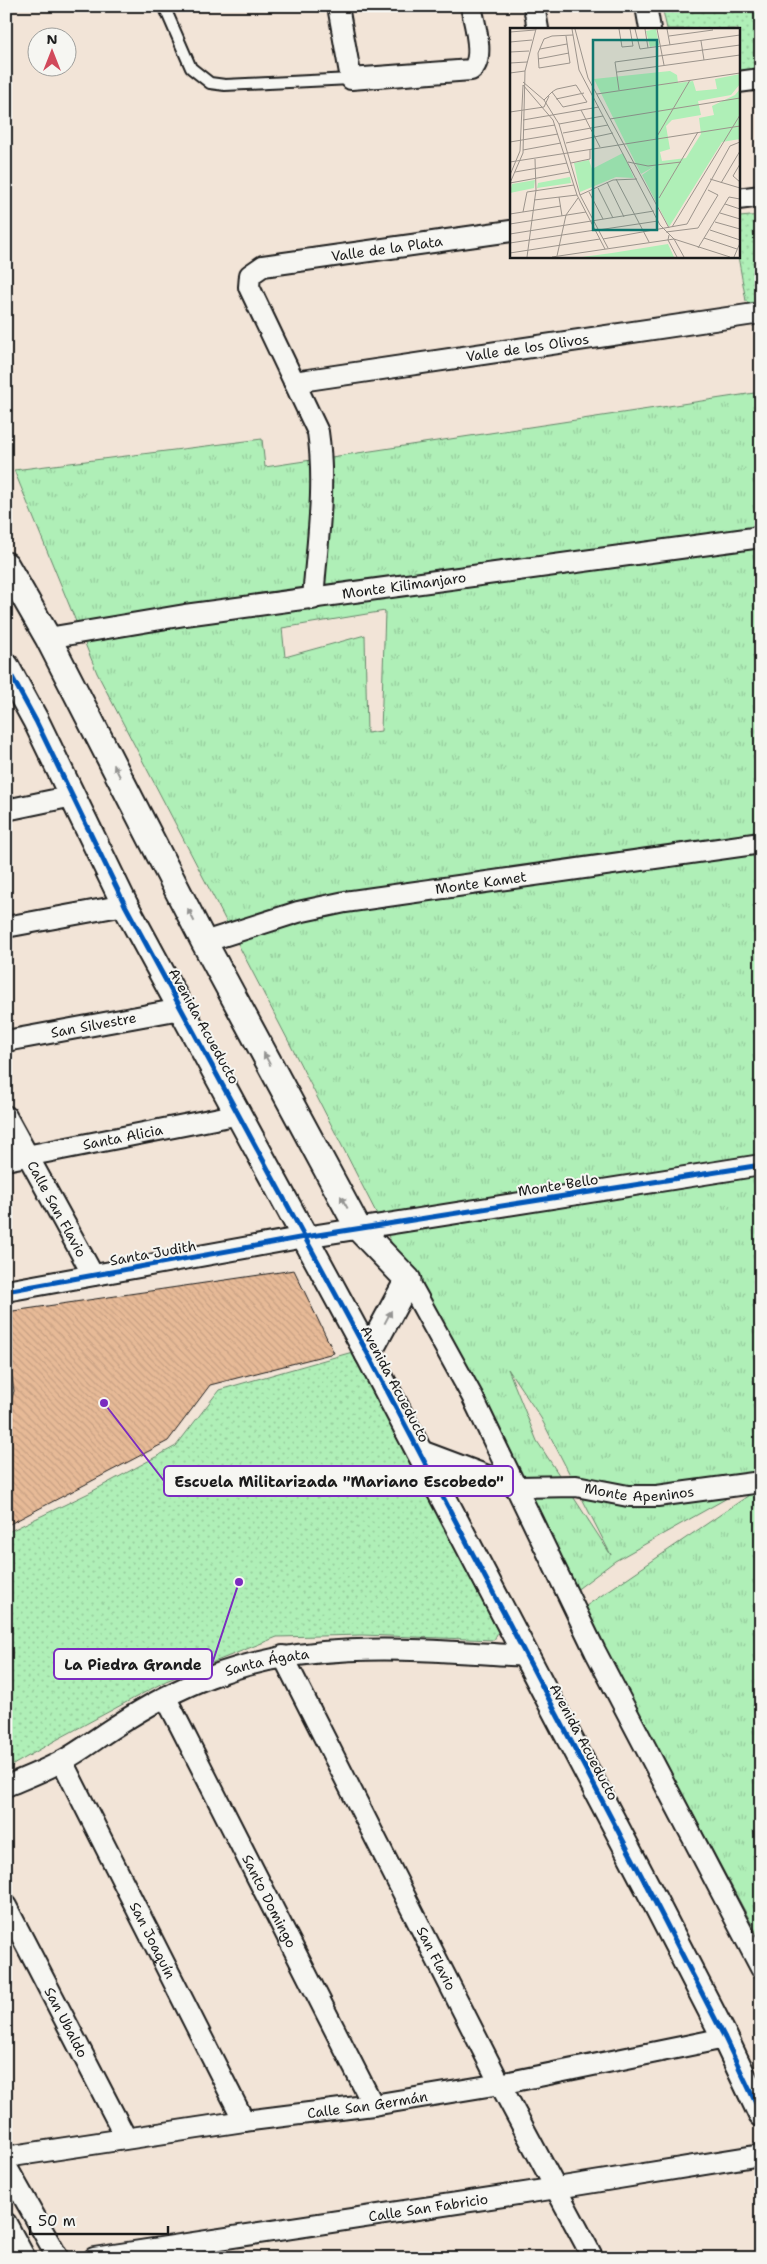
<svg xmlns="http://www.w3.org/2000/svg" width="767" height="2264" font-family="'Shantell Sans',sans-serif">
<defs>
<pattern id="grass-tufts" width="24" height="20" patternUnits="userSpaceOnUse" patternTransform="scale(1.25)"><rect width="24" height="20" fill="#afefb7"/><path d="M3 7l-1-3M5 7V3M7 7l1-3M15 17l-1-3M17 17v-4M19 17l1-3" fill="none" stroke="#96cc9d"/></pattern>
<pattern id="park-dots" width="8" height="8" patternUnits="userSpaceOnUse" patternTransform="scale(1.25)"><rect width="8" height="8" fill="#afefb7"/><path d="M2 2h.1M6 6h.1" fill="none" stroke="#96cc9d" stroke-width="1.8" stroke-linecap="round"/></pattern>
<pattern id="building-back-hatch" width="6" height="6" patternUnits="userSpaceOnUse" patternTransform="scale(1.25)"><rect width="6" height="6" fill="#e7ba97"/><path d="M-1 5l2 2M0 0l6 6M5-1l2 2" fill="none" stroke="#c69f82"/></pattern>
</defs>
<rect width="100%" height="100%" fill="#f2e4d7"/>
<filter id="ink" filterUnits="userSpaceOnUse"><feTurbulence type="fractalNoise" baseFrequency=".02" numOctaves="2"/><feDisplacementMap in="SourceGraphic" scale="10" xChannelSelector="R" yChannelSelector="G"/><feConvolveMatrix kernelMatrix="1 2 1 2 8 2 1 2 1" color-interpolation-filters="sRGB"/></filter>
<g filter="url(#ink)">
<g fill="url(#grass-tufts)" stroke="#66866a" fill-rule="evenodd">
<path d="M 761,392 L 761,1479 L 615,1561 L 571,1594 L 291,1046 L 97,673 L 14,470 L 262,439 L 265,467 ZM 385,611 L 381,731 L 367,733 L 365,635 L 285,657 L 282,628 ZM 508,1369 L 541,1418 L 611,1555 L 537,1441 Z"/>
<polygon points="761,1487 761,1941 583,1608"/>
</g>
<g fill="url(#park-dots)" stroke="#66866a">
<polygon points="662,6 761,6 761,69 738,73 738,29 667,29"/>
<polygon points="761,215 761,305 753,306 746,301 738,256 738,220 740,217"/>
<polygon points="356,1351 423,1487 498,1632 494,1640 362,1635 277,1637 166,1681 58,1739 6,1769 6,1533 89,1493 176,1446 219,1390"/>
</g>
<polygon fill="url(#building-back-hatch)" stroke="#1c1c1c" points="294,1270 334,1353 210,1385 168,1441 6,1526 6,1417 14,1391 6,1340 6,1312"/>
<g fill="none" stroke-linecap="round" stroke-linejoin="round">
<defs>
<polyline id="service" points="164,6 191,68 210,83 225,85 351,79"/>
<g id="minor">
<path d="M 338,6 L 351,79 L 471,70 C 486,59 474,22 471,6"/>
<polyline points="534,6 538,29"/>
<polyline points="646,6 650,29"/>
<polyline points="738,82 761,79"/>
<polyline points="738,199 761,196"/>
<path id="s1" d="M 294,382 L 761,313"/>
<path id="s2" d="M 313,599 C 317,544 326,487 318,432 L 249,287 L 250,275 L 263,266 L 511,231"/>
<path id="s3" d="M 48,638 L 185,615 L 761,537"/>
<polyline points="6,810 73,796"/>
<polyline points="6,927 125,905"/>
<path id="s4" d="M 204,942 L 298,912 L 345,902 L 761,843"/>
<path id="s5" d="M 6,1041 L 181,1009"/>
<path id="s6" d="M 6,1116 L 93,1275"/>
<path id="s7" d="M 6,1160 L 240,1114"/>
<polyline points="408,1280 472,1396 595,1651 761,1968"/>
<polyline points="6,1291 305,1237 761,1165"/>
<path id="s8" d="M 416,1449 L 517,1487 L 576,1486 L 628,1496 L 657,1496 L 761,1482"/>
<path id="s9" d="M 283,1656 L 500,2084 L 593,2258"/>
<path id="s10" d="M 166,1698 L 373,2105"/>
<path id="s11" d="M 62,1761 L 244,2121"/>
<path id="s12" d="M 6,1786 C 25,1778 44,1771 62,1761 C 81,1751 98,1737 116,1726 C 145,1707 178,1689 210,1677 C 311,1638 420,1650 526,1656"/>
<path id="s13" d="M 6,1906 L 126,2138"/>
<path id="s14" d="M 6,2157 L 244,2121 L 373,2105 L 500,2084 L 725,2038"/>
<polyline points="6,2166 58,2258"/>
<polyline points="6,2223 25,2258"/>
<path id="s15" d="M 94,2258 L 557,2188 L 761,2155"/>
</g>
<g id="tertiary">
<polyline points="6,565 48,638 204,942 358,1228 408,1280 368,1354"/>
<polyline points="6,666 36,721 125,905 368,1354 650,1892 725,2038 761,2114"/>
</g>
</defs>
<use href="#service" stroke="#1c1c1c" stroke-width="14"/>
<use href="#minor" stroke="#1c1c1c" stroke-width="24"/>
<use href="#tertiary" stroke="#1c1c1c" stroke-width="29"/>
<use href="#service" stroke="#f6f6f2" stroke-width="10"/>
<use href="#minor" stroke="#f6f6f2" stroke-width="20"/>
<use href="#tertiary" stroke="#f6f6f2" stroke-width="25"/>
<defs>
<g id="cycleway">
<polyline points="6,666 36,721 125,905 368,1354 650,1892 725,2038 761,2114"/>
<polyline points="6,1291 305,1237 761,1165"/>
</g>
</defs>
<use href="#cycleway" stroke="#f6f6f2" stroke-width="8"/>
<use href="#cycleway" stroke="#0057b8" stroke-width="5"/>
</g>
<defs><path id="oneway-solid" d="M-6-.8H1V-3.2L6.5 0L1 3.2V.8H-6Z" transform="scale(1.25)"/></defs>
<g fill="#949492">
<use href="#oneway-solid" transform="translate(117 771) rotate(-117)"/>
<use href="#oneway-solid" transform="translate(191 915) rotate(-117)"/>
<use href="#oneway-solid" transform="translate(267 1059) rotate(-118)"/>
<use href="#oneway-solid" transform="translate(344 1202) rotate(-119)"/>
<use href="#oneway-solid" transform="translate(388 1317) rotate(-62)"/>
</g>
</g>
<g text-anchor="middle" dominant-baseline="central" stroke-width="4" stroke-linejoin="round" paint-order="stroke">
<g font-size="14" fill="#1c1c1c" stroke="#f6f6f2">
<text stroke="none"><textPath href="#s2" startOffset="481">Valle de la Plata</textPath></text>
<text stroke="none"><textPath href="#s1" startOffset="236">Valle de los Olivos</textPath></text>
<text stroke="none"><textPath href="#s3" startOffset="360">Monte Kilimanjaro</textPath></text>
<text stroke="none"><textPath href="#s4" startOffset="284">Monte Kamet</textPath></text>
<text stroke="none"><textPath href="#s5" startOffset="89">San Silvestre</textPath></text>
<text transform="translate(204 1026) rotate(61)">Avenida Acueducto</text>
<text stroke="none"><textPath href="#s7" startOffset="119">Santa Alicia</textPath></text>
<text transform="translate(558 1185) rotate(-9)">Monte Bello</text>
<text stroke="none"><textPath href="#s6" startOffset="106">Calle San Flavio</textPath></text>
<text transform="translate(153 1253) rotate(-10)">Santa Judith</text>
<text transform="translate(395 1384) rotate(62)">Avenida Acueducto</text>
<text stroke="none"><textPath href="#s8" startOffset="231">Monte Apeninos</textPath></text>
<text stroke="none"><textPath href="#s12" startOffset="291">Santa Ágata</textPath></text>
<text transform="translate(584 1742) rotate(62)">Avenida Acueducto</text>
<text stroke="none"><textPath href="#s10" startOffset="228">Santo Domingo</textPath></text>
<text stroke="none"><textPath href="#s11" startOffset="201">San Joaquín</textPath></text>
<text stroke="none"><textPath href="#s9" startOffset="339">San Flavio</textPath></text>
<text stroke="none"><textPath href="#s13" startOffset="131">San Ubaldo</textPath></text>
<text stroke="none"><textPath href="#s14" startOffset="365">Calle San Germán</textPath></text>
<text stroke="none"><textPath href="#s15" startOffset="338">Calle San Fabricio</textPath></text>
</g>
</g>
<g transform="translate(510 28)">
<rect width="230" height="230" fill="#f2e4d7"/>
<path d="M 160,43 L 167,47 L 168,55 L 183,53 L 186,63 L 207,61 L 205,51 L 230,46 L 230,56 L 221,67 L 188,73 L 191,87 L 162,92 L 156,98 L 160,121 L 150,124 L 152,133 L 176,130 L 191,106 L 189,90 L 204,87 L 202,78 L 225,67 L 230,61 L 230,111 L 212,114 L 159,199 L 132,147 L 145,138 L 131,146 L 84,51 ZM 60,149 L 61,155 L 27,160 L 28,155 ZM 25,152 L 24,160 L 0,165 L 2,156 ZM 158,216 L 164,229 L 72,229 L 102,225 Z" fill="#afefb7"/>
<path d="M 146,1 L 149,17 L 140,19 L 136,3 ZM 113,125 L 124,150 L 106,149 L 70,164 L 64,135 L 79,132 L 82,141 Z" fill="#afefb7"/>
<path fill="none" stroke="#9c948c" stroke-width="1" d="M 62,1 L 69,42 L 150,197 L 164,211 L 174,229M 65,1 L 78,50 L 159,200M 109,1 L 112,19 L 123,18 L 120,1M 125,1 L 130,21 L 230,7M 135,1 L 138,20M 147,1 L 154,37M 157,1 L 160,17M 0,4 L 25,2M 56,8 L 60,35 L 29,40 L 28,25 L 34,11 L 42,8 L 63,7M 159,8 L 203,2M 191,13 L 194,32M 0,14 L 22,12M 30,21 L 57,16M 0,24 L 19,23M 28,31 L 59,25M 0,35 L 17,34M 107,44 L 230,27M 0,45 L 15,43M 13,54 L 34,72 L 49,96 L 70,167 L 98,220M 13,57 L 43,92 L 67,167 L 95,221M 109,62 L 105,34 L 230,17M 87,66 L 230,45M 46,71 L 74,65M 34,72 L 42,64 L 45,62 L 47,61 L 66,57 L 77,74 L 53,79 L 42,64M 71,82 L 90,119M 0,84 L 34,79 L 39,68M 100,91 L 230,70M 13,92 L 89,79M 49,96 L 93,88M 13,102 L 45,97M 53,105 L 98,97M 146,110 L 180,52M 0,114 L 48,106M 56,115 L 103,105M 13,122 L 51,115M 0,134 L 230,98M 118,134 L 138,138 L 171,134M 61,135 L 80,131 L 80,121M 230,136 L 223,148 L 230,154M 5,144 L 57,135M 0,147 L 10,123 L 13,57M 106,151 L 139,214M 200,151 L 230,160M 97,154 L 114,189M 0,155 L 13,125 L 15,43 L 26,1M 0,155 L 60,144M 211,155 L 230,123M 88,160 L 103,190M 79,164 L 93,191M 70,167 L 103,152 L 127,151M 49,169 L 52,188M 149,170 L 188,104M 24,172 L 67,167M 215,176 L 230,181M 13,184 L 17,164 L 64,157M 210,185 L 230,191M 0,186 L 51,178M 205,194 L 230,201M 0,196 L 76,184M 162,199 L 230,87M 88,202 L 148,193M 200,202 L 230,212M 156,204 L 188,200 L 208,167 L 198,162M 0,206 L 144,183M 159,207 L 158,212 L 167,229M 194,210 L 227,221M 93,211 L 177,196 L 220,118 L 230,114M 0,215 L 85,202M 188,220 L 219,169 L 230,171M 0,225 L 90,211M 47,228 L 56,187 L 68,170M 17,229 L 26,162 L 25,131M 42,229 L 164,211 L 220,229M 224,229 L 230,215"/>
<path fill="#0f766e" fill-opacity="0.15" stroke="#0f766e" stroke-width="2.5" d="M 83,12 L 147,12 L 147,202 L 83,202 Z"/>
<rect width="230" height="230" fill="none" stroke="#1c1c1c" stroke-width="2.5"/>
</g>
<path fill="none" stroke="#7b2cbf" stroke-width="2" d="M104 1403L164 1481M239 1582L212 1664"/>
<g fill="#7b2cbf" stroke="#f6f6f2" stroke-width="2">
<circle cx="104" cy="1403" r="5"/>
<circle cx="239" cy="1582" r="5"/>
</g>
<g fill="#f6f6f2" stroke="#7b2cbf" stroke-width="2">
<rect x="164" y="1466" width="349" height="30" rx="5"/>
<rect x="54" y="1649" width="158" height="30" rx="5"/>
</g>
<g font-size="15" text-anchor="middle" font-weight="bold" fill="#1c1c1c">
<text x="339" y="1487">Escuela Militarizada "Mariano Escobedo"</text>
<text x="133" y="1670">La Piedra Grande</text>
</g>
<rect width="767" height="2264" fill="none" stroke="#f6f6f2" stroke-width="25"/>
<rect x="12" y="12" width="742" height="2239" fill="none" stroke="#1c1c1c" stroke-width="2" filter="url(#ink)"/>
<g transform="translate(52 52)"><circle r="24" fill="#f6f6f2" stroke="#9f9f9c"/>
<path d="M0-4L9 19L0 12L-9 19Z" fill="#d1495b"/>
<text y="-8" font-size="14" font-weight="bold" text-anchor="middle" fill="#1c1c1c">N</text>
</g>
<path d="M30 2226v8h138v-8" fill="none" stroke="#1c1c1c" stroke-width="2.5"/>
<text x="38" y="2226" font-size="15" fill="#1c1c1c" stroke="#f6f6f2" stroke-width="4" paint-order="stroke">50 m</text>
</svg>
